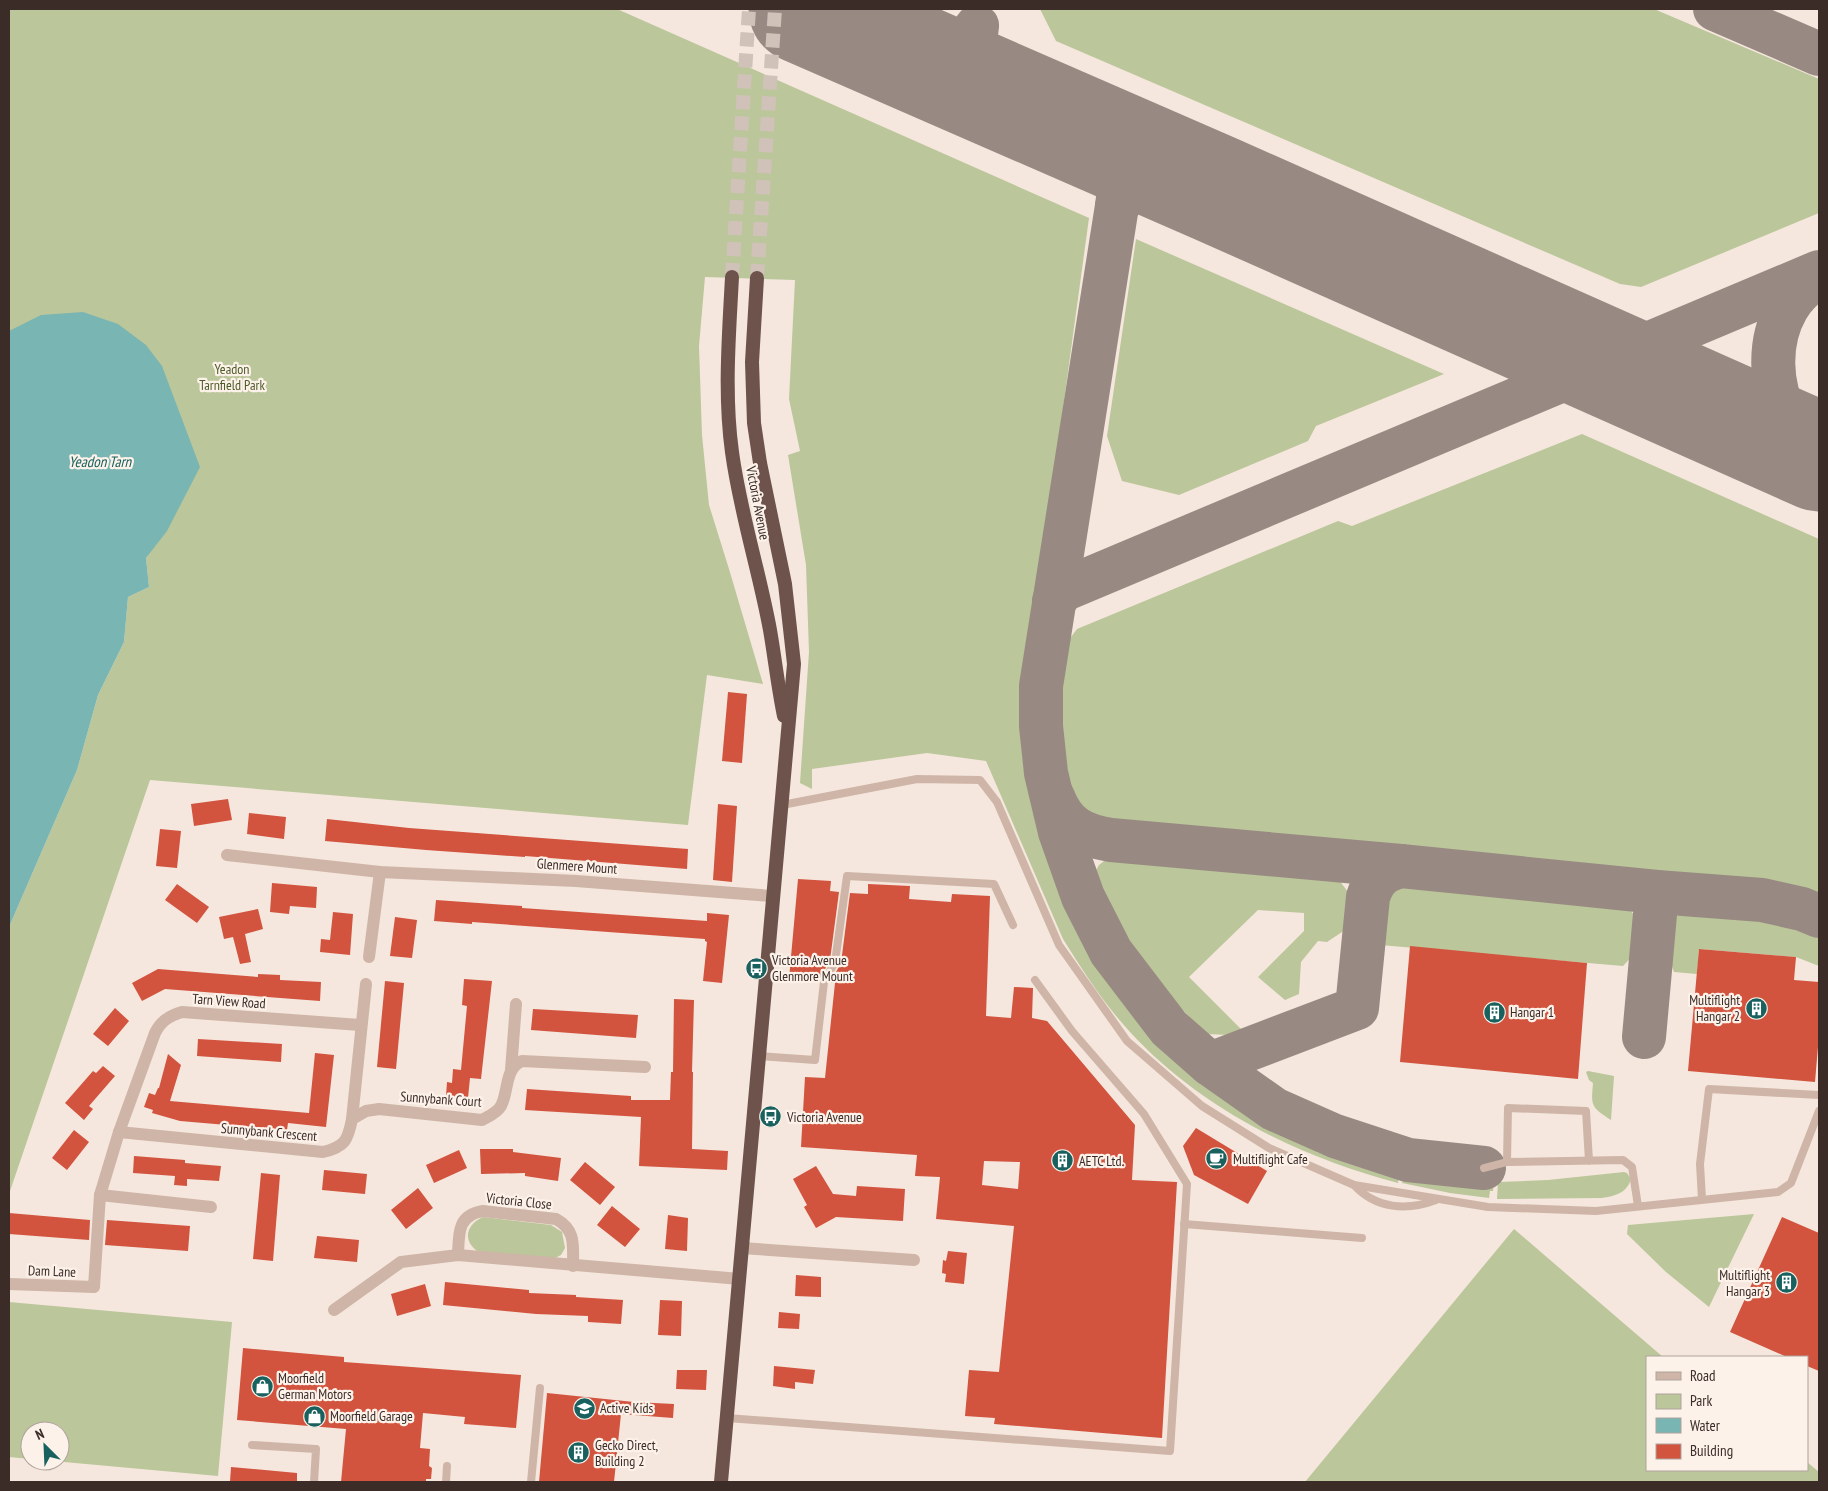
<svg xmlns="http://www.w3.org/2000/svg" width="1828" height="1491" font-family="'PT Sans Narrow',sans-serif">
<rect width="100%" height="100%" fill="#f5e7dd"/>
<g fill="#bcc69b">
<path d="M 9,9 L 617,9 L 1089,218 L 1026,679 L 1024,766 L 1035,819 L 1055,881 L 1079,932 L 1112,984 L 1150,1029 L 1196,1073 L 1201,1073 L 1204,1081 L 1225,1096 L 1290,1132 L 1313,1143 L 1317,1152 L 1343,1161 L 1359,1160 L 1400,1170 L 1398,1183 C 1298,1157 1200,1108 1130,1032 C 1104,1004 1083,971 1063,939 L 986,761 L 927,753 L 812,769 L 812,789 L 800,783 L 809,652 L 806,565 L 788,455 L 800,451 L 789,399 L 795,280 L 705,277 L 699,346 L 702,435 L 709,505 L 729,569 L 763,684 L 707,675 L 688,825 L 150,780 L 9,1194 L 9,927 L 77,770 L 98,695 L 124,642 L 128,597 L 149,587 L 146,558 L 170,524 L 9,418 Z"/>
<polygon points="1040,9 1654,9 1819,79 1819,213 1641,287 1620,284 1056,41"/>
<polygon points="1136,239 1444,374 1316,426 1308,441 1179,495 1122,481 1107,436"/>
<polygon points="1582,434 1819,539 1819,897 1795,886 1094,822 1074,807 1067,781 1061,727 1062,649 1077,629 1338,521 1352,526"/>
<polygon points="1109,857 1336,876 1354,900 1348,928 1327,942 1318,941 1301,962 1299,994 1285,1000 1258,977 1304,931 1304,913 1258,910 1189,977 1242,1030 1229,1035 1206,1034 1165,992 1126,939 1093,876 1099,865"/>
<path d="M 1404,885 L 1425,885 L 1614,903 L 1629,908 L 1639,922 L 1641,939 L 1638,950 L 1623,966 L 1380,945 C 1373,913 1374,902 1404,885 Z"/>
<polygon points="1682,912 1775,916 1819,933 1819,966 1796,957 1699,949 1697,974 1674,972 1665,948 1668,923"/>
<path d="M 1588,1071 L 1614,1076 L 1611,1120 C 1591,1107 1591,1106 1593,1083 L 1589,1080 L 1586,1072 Z"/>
<polygon points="1405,1171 1449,1179 1494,1181 1493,1191 1490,1191 1489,1198 1450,1193 1402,1183"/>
<path d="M 1624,1172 L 1627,1173 L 1631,1179 C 1627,1193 1615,1196 1602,1198 L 1497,1199 L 1498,1182 L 1548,1180 Z"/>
<polygon points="1754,1214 1709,1307 1666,1272 1627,1234 1628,1225"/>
<path d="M 483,1217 L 551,1225 L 562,1232 L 565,1248 L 561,1255 L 555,1258 L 480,1253 C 462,1242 465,1225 483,1217 Z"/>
<polygon points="1514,1229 1663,1357 1647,1357 1647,1470 1807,1470 1807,1462 1819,1472 1819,1482 1305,1482"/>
<polygon points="9,1302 232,1322 218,1476 53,1461 60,1461 60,1431 30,1431 30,1459 9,1457"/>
</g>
<polygon fill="#79b5b2" points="83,312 118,324 146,345 162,366 200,467 167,531 146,558 149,587 128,597 124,642 98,695 77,770 9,927 9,331 41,315"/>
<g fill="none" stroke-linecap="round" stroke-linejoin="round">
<g stroke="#988a82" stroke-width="44">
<polyline points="1715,9 1819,54"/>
<path d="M 899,51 C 921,57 943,60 963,44 C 968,40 972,32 977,26 C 974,45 972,68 986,84 C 991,88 997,92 1003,96"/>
<path d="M 1068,124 C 1089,138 1114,151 1119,178 C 1120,187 1118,197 1117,206 C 1122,200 1127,193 1133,188 C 1156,168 1191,182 1216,189"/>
<polyline points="1117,206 1041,686 1041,726 1046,773 1060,832 1083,897 1111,952 1169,1028 1210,1064 1274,1109 1335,1136 1408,1160 1484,1168"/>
<path d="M 1819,275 C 1807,284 1795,294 1787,308 C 1768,341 1769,386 1788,419 C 1795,432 1808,443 1819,452"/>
<path d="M 1487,309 C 1510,324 1531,336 1528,367"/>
<polyline points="1529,328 1563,340 1600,345 1633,344"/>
<path d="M 1573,380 C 1616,376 1643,383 1682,396"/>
<polyline points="1054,601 1063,590 1819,272"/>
<path d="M 1053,797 C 1064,826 1081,835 1111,840 L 1401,866 L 1657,892 L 1762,900 L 1802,909 L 1819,916"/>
<polyline points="1644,1037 1657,892"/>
<path d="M 1210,1064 L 1357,1008 L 1368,897 C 1374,878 1382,871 1401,866"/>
</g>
<polyline stroke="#988a82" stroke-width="109" points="803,9 1216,189 1819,457"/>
</g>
<g fill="#d2533e" fill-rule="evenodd">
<polygon points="728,692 747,694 742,763 722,761"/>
<polygon points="228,799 232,820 194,826 191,804"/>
<polygon points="718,804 737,806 732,882 713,880"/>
<polygon points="249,813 286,817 284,839 247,834"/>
<polygon points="327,819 409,828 688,849 687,869 525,856 525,857 426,850 325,841"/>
<polygon points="160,829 181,831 177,868 156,866"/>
<polygon points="798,879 831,881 830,891 839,892 830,960 818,982 789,979"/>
<polygon points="272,883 317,887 316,908 290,906 289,914 270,912"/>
<polygon points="177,884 209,907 197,923 165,900"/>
<path d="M 868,884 L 910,886 L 909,899 L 951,902 L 952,894 L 990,896 L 986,1016 L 1011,1018 L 1014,987 L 1033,988 L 1032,1018 L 1047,1021 L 1135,1125 L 1132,1180 L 1177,1182 L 1162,1438 L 994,1424 L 995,1418 L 965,1416 L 969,1370 L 999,1372 L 1014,1226 L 936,1219 L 940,1177 L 915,1176 L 917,1155 L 801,1147 L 805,1077 L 825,1078 L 835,983 L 830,983 L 841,963 L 850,893 L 868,894 ZM 984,1161 L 1020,1162 L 1018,1189 L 982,1185 Z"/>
<polygon points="436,900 522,906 522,908 707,921 707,913 729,915 722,983 703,981 707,942 705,941 705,939 472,922 472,924 434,921"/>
<polygon points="258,909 263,929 245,934 251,962 240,964 233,937 224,939 219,917"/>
<polygon points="333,912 353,914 350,955 320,952 321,939 330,940"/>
<polygon points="395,917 417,920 412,958 390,956"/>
<polygon points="1410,946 1587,963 1578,1079 1400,1062"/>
<polygon points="1699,949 1796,957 1794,980 1819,982 1819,1035 1815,1082 1688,1071"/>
<polygon points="158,969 258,977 258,974 280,975 280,980 321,982 320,1001 165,989 142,1001 132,983"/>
<polygon points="464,979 492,981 481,1079 470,1078 468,1098 446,1096 447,1082 452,1083 453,1069 461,1070 467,1006 462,1005"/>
<polygon points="385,981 404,983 396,1069 377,1067"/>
<polygon points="674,999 694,1000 692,1072 693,1072 692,1149 728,1151 727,1170 639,1166 641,1117 525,1110 527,1089 631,1096 631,1100 670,1100 671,1072 673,1072"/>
<polygon points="115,1008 129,1021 108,1046 93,1034"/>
<polygon points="533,1009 638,1015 636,1038 531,1030"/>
<polygon points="198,1039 282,1044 281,1062 197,1056"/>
<polygon points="315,1053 334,1055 326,1127 288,1123 287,1130 180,1121 152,1113 153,1110 144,1107 149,1093 155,1095 158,1088 159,1088 168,1054 181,1065 170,1101 309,1113"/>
<polygon points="103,1066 115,1076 89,1106 93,1109 84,1120 65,1103 93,1071 96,1073"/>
<polygon points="1196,1128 1267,1171 1248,1204 1194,1175 1183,1146"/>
<polygon points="74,1130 89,1142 67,1170 52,1158"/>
<polygon points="480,1149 513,1149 513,1152 561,1158 558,1181 525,1176 525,1173 481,1174"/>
<polygon points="459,1150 467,1168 434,1183 426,1165"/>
<polygon points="134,1156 185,1160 185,1163 221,1166 219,1181 187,1179 187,1186 174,1185 175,1176 133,1173"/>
<polygon points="585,1162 615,1187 600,1205 570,1180"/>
<polygon points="816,1166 833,1194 856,1196 857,1186 905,1189 903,1221 836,1217 816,1228 804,1207 807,1205 793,1179"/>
<polygon points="324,1170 367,1174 365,1194 322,1190"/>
<polygon points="261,1173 280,1175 273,1261 253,1259"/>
<polygon points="418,1188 433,1208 406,1229 391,1210"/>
<polygon points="612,1206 640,1229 625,1247 597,1225"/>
<polygon points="9,1213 90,1220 89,1240 9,1234"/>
<polygon points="668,1215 688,1218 687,1251 665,1249"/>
<polygon points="1782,1217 1819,1233 1819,1371 1807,1366 1807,1357 1787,1357 1730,1332"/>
<polygon points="107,1220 190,1226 188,1251 105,1245"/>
<polygon points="317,1236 359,1240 357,1262 314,1258"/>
<polygon points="948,1251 967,1253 964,1284 945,1282 946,1274 942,1273 943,1260 946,1261"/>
<polygon points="796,1275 821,1277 821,1297 795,1296"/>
<polygon points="445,1282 529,1290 529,1293 576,1295 576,1297 623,1300 621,1324 588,1322 588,1316 536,1314 443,1305"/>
<polygon points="425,1284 431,1306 397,1316 391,1294"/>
<polygon points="660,1300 682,1301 681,1336 658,1335"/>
<polygon points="779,1312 800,1314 799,1329 778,1328"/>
<polygon points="243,1348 344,1357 344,1362 521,1375 516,1428 464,1424 465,1417 423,1413 420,1448 430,1449 429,1466 432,1468 431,1479 426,1479 426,1482 341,1482 346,1429 237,1420"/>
<polygon points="774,1366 815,1370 813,1384 795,1382 795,1389 773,1386"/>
<polygon points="677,1370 707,1370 706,1390 676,1389"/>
<polygon points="547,1393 634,1402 674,1404 673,1418 621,1414 614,1482 539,1482"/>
<polygon points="231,1467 297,1473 297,1482 230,1482"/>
</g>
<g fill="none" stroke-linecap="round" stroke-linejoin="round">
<g stroke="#d0c2b9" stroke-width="14" stroke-dasharray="14 7" stroke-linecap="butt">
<polyline points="732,277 749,9"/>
<polyline points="757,278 775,9"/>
</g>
<g stroke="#cfb5a7" stroke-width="8">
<polyline points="782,805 917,779 980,780 997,802 1059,945 1127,1041 1202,1106 1269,1148 1354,1185 1488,1207 1596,1211 1778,1192 1791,1183 1819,1111"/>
<polyline points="758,1056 815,1060 824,982 835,962 847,876 994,884 1013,925"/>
<polyline points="1589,1161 1586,1111 1508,1108 1507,1162 1623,1160 1632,1167 1638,1206"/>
<polyline points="1484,1168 1507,1162"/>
<path d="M 1354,1185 C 1376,1209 1407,1211 1436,1200"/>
<polyline points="1702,1199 1700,1164 1709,1089 1819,1095"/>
<polyline points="1184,1224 1362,1238"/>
<polyline points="727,1418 1170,1451 1187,1184 1144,1114 1072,1031 1035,980"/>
<polyline points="252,1445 316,1449 314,1482"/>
<polyline points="446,1482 447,1466"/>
<polyline points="531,1482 540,1388"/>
</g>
<g stroke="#cfb5a7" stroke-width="12">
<polyline points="227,855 380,872 576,881 772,896"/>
<polyline points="369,957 380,872"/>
<polyline points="511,1070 516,1004"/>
<path d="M 352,1119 L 366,1111 L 379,1109 L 482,1120 C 489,1116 497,1113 501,1106 C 509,1091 504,1069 522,1061 L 645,1067"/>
<path d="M 119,1132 L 323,1152 C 345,1147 348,1140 352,1119 L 366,984"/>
<polyline points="100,1195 211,1207"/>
<polyline points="742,1248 914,1260"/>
<path d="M 458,1255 C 459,1234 457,1215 483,1211 L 556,1219 C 576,1230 573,1245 573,1266"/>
<path d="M 9,1284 L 94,1287 L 100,1195 L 119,1132 L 155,1033 C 161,1021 169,1016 182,1012 L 360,1025"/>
<polyline points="334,1310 401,1262 458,1255 740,1279"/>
</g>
<g stroke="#6d534c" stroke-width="14">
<path d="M 732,277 C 729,335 724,394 732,452 C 740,512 759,570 770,630 C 775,659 778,687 784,716"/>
<polyline points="721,1482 794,664 785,584 760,463 754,423 752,362 757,278"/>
</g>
</g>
<defs>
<symbol id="bus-disc" viewBox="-11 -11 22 22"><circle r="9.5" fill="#19615e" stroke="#fcf2ea"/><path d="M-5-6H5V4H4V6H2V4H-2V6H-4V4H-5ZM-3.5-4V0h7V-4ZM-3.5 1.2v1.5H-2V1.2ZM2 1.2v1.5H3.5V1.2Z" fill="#fff"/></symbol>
<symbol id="building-disc" viewBox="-11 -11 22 22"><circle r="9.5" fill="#19615e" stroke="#fcf2ea"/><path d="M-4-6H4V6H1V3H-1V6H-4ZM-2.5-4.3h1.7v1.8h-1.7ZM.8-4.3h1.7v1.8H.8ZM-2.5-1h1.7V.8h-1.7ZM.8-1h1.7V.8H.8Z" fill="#fff"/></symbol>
<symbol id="cafe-disc" viewBox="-11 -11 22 22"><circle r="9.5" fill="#19615e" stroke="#fcf2ea"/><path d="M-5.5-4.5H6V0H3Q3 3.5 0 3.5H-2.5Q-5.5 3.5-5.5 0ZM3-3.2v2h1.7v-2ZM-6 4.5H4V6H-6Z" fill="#fff"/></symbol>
<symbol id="shop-disc" viewBox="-11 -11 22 22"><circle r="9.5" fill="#19615e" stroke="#fcf2ea"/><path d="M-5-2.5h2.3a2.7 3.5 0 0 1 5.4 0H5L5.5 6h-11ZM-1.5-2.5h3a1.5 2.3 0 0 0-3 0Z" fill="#fff"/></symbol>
<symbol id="school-disc" viewBox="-11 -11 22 22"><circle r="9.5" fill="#19615e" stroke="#fcf2ea"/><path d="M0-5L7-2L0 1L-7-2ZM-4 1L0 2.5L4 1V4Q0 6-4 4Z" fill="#fff"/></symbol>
</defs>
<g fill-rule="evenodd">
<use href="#bus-disc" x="744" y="956" width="25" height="25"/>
<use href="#building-disc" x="1744" y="996" width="25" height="25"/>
<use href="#building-disc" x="1482" y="1000" width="25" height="25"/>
<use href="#bus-disc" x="758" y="1104" width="25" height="25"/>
<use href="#cafe-disc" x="1204" y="1146" width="25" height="25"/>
<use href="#building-disc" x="1050" y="1148" width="25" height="25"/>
<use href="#building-disc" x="1774" y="1270" width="25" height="25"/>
<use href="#shop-disc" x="250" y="1374" width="25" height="25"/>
<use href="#school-disc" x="572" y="1396" width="25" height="25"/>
<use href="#shop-disc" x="302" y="1404" width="25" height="25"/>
<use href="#building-disc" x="566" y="1440" width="25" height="25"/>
</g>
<g text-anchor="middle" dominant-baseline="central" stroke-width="4.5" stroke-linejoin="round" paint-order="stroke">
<g font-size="14" fill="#4e5c29" stroke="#fcf2ea">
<text x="232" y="369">Yeadon<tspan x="232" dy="16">Tarnfield Park</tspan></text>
</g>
<g font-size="14" fill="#3b2c28" stroke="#fcf2ea">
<text transform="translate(758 503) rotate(79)">Victoria Avenue</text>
<text transform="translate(577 866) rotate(4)">Glenmere Mount</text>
<text transform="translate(229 1001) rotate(4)">Tarn View Road</text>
<text transform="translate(441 1099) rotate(4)">Sunnybank Court</text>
<text transform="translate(269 1132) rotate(5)">Sunnybank Crescent</text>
<text transform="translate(519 1201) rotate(6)">Victoria Close</text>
<text transform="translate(52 1271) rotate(2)">Dam Lane</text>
</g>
<g font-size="14" fill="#3b2c28" stroke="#fcf2ea" text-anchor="start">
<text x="772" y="960">Victoria Avenue<tspan x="772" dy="16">Glenmore Mount</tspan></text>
<text x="1740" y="1000" text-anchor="end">Multiflight<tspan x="1740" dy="16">Hangar 2</tspan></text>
<text x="1510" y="1012">Hangar 1</text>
<text x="787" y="1117">Victoria Avenue</text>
<text x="1233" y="1159">Multiflight Cafe</text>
<text x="1079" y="1161">AETC Ltd.</text>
<text x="1770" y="1275" text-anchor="end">Multiflight<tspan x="1770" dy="16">Hangar 3</tspan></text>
<text x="278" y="1378">Moorfield<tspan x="278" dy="16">German Motors</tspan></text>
<text x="600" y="1408">Active Kids</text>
<text x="330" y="1416">Moorfield Garage</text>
<text x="595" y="1445">Gecko Direct,<tspan x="595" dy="16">Building 2</tspan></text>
</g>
<g font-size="15" font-style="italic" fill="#19615e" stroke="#fcf2ea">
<text x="100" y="461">Yeadon Tarn</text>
</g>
</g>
<rect width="1828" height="1491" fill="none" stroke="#3b2c28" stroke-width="20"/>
<rect x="1646" y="1356" width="162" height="115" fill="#fcf2ea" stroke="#afa39c"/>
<rect x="1656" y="1372" width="25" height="8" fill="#cfb5a7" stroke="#afa39c"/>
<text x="1690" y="1381" font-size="15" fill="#3b2c28">Road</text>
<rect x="1656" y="1394" width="25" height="15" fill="#bcc69b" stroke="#afa39c"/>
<text x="1690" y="1406" font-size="15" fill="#3b2c28">Park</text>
<rect x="1656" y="1418" width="25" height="15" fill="#79b5b2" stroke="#afa39c"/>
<text x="1690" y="1431" font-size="15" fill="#3b2c28">Water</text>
<rect x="1656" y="1444" width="25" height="15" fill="#d2533e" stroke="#afa39c"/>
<text x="1690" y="1456" font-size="15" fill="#3b2c28">Building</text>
<g transform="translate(45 1446) rotate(336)"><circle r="24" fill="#fcf2ea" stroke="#afa39c"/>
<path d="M0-4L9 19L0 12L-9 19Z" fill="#19615e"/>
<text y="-8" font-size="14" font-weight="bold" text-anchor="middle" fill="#3b2c28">N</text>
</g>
</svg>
